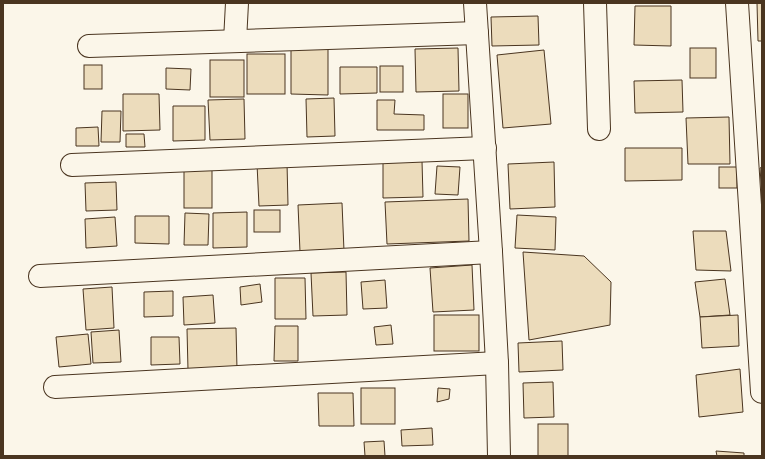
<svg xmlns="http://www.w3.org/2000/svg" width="765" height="459" font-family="Karla,sans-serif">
<rect width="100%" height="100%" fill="#fbf6e9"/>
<g fill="#ecdcbc" stroke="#4a3520">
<polygon points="757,3 762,3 762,41 758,41"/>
<polygon points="635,6 671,6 671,46 634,45"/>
<polygon points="538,16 539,45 492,46 491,17"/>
<polygon points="291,48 328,49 328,95 291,94"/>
<polygon points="458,48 459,91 416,92 415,49"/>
<rect x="690" y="48" width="26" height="30"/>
<polygon points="544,50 551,124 503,128 497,55"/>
<rect x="247" y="54" width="38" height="40"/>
<rect x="210" y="60" width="34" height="37"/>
<rect x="84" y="65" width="18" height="24"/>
<rect x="380" y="66" width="23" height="26"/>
<polygon points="340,67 377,67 377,93 340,94"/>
<polygon points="166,68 191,69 190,90 166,89"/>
<polygon points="682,80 683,112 635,113 634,81"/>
<polygon points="123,94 159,94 160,130 123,131"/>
<rect x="443" y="94" width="25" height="34"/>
<polygon points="334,98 335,136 307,137 306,99"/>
<polygon points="244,99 245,139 210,140 208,100"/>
<polygon points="377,100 395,100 394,114 424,115 424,130 377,130"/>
<polygon points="173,106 205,106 205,140 173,141"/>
<polygon points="102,111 121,111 120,142 101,142"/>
<polygon points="729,117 730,164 688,164 686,118"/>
<polygon points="98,127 99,146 76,146 76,128"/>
<polygon points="126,134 144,134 145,147 126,147"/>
<polygon points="625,148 682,148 682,180 625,181"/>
<polygon points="422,161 423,197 383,198 383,162"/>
<polygon points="554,162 555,207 510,209 508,164"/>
<polygon points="287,163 288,205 259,206 257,164"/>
<polygon points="437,166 460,167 458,195 435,194"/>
<rect x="719" y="167" width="18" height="21"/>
<polygon points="762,167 762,197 760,168"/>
<rect x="184" y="168" width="28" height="40"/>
<polygon points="116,182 117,210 86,211 85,183"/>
<polygon points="468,199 469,241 387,244 385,202"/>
<polygon points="342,203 344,251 300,252 298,205"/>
<rect x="254" y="210" width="26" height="22"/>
<polygon points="247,212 247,247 213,248 213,213"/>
<polygon points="185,213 209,214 208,245 184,245"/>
<polygon points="517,215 556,217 555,250 515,248"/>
<polygon points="135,216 169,216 169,244 135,243"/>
<polygon points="115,217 117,246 86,248 85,219"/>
<polygon points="693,231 726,231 731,271 696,270"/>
<polygon points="523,252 584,256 611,282 610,325 529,340"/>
<polygon points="472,265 474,310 433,312 430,268"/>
<polygon points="346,272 347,315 313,316 311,273"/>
<polygon points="275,278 305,278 306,319 275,319"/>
<polygon points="725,279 730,315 700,317 695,282"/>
<polygon points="385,280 387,308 363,309 361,282"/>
<polygon points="260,284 262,302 241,305 240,287"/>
<polygon points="112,287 114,328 86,330 83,289"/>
<polygon points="173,291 173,316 144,317 144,292"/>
<polygon points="213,295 215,323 184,325 183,297"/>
<rect x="434" y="315" width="45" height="36"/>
<polygon points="738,315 739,346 702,348 700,317"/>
<polygon points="391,325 393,344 376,345 374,327"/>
<polygon points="275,326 298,326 298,361 274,361"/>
<polygon points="236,328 237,369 188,370 187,329"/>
<polygon points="119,330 121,362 93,363 91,332"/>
<polygon points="88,334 91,364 59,367 56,337"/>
<polygon points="151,337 179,337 180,364 151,365"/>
<polygon points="562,341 563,370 519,372 518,343"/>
<polygon points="740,369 743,412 699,417 696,375"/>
<polygon points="553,382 554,417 524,418 523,383"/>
<rect x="361" y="388" width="34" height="36"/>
<polygon points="438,388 450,389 449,399 437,402"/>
<polygon points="318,393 353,393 354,426 319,426"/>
<rect x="538" y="424" width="30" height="32"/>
<polygon points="432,428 433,445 402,446 401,430"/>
<polygon points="384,441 385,456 365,456 364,442"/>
<polygon points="716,451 744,453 744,456 717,456"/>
</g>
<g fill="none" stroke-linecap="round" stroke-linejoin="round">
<defs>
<g id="minor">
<polyline points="475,3 491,252 497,363 499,456"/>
<polyline points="595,3 599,129"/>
<polyline points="737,3 762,392"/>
<polyline points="235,41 237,3"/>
<polyline points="89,46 477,33"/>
<polyline points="72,165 485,148"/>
<polyline points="40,276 491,252"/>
<polyline points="55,387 497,363"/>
</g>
</defs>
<use href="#minor" stroke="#4a3520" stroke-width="24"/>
<use href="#minor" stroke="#fbf6e9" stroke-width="22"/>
</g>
<rect width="765" height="459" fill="none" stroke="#4a3520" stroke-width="8"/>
</svg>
